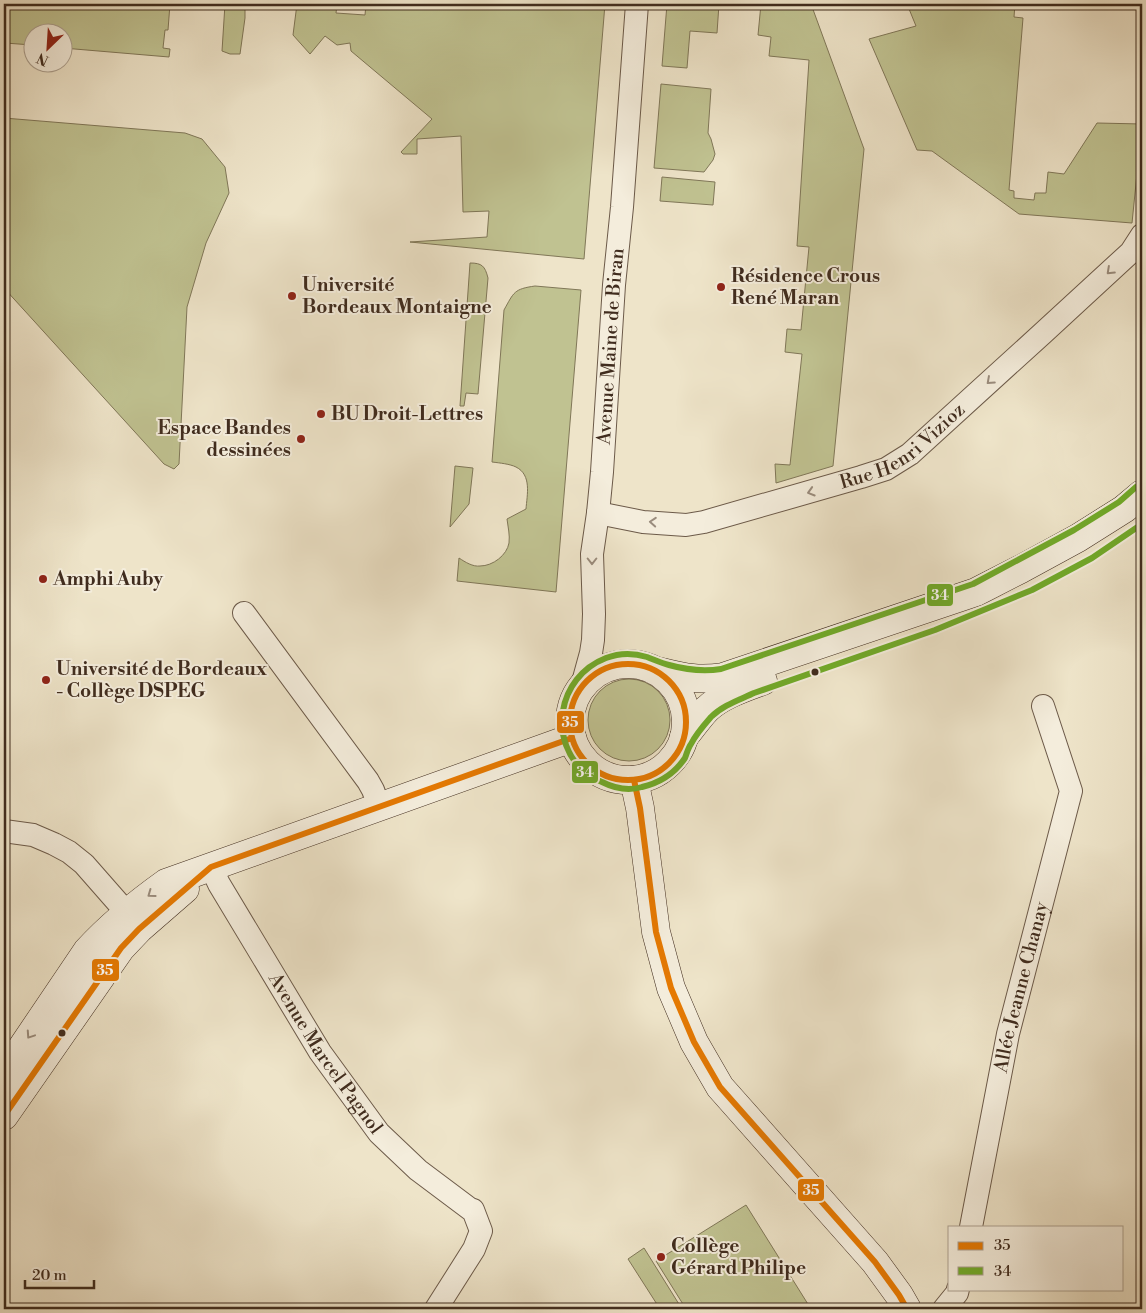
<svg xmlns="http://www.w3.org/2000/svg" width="1146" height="1313" font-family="'Libre Bodoni',serif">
<rect width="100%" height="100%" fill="#eee4c9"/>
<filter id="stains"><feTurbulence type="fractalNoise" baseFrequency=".004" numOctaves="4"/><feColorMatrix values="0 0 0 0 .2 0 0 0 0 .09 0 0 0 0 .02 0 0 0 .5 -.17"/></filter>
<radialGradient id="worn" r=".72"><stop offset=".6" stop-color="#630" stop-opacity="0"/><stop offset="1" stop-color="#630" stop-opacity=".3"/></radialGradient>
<g fill="#c0c291" stroke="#807758">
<polygon points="8,4 170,4 168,30 165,30 163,48 170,49 169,57 63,48 62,32 32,32 32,45 5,43"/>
<polygon points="225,4 245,4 245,18 240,54 230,54 222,51"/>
<polygon points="297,4 337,4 336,13 365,15 366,4 605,4 584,259 410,242 487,237 489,211 463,212 461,136 417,139 417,154 403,154 401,152 432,119 351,51 350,43 337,45 325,36 310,54 293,35"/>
<polygon points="667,4 719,4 717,33 690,31 687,68 662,66"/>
<polygon points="761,4 811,4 864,149 833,466 776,483 775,464 790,465 802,354 785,352 787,329 801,330 809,247 797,246 809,60 769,56 771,37 758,35"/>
<polygon points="907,4 1015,4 1014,17 1023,18 1009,190 1014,191 1014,198 1034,200 1035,193 1046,193 1048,172 1064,174 1097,123 1142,124 1132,223 1019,214 932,151 917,150 869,39 916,26"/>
<polygon points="661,84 711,89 708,133 711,139 715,154 713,160 704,172 654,168"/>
<polygon points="4,118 185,133 202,139 225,167 229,193 206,243 187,307 179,464 174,469 164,464 4,288"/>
<polygon points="662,177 715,182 713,205 660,201"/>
<path d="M 470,263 C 482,263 485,266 488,278 L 478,394 L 466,393 L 464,406 L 460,406 Z"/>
<path d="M 535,286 L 581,290 L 556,592 L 457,581 L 459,558 C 465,562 473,567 480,566 C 493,566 507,555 509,543 C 510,535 508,527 507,519 L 526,509 C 527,495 532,475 516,467 C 510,464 500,463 492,462 L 504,310 C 514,292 514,289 535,286 Z"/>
<polygon points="455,466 473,468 469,504 450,527"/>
<circle cx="629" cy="720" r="41"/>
<polygon points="746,1205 811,1309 686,1309 656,1261"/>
<polygon points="644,1248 682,1309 660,1309 628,1259"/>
</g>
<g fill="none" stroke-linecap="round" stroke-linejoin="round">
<defs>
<g id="minor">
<path id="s1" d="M 598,513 L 643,522 L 686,525 L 704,522 L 861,477 L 886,469 L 910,454 L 1043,333 L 1131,252 L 1142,235"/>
<polyline points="244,613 368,781 373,790 379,806"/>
<path id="s2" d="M 582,686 L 591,653 L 593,640 L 594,614 L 592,554 L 598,513 L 602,472 L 614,285 L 622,207 L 637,4"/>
<polyline points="4,831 33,835 54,844 69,852 84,864 127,913"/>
<path id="s3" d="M 211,867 L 219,884 L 320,1052 L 379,1133 L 418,1170 L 470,1209 L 473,1210 L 481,1231 L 474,1249 L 436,1309"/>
<path id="s4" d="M 971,1227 L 1008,1034 L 1071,791 L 1043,706"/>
<polyline points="944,1309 957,1293 958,1289"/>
</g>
<g id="secondary">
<circle cx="628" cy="722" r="58"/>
<path d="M 658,671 C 683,677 697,681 723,677 L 976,592 L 1021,569 L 1078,538 L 1124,509 L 1142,494"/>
<path d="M 684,737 C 692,728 699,717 707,709 C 722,695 744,688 763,681"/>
<polyline points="634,780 640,808 656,932 671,988 694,1042 720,1087 875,1262 899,1295 907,1309"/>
<path d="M 4,1074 L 87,951 C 111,925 138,903 166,883 L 572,738"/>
<polyline points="4,1116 121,948 139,929 185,889"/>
</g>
</defs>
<use href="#minor" stroke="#6c5a49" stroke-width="24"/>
<use href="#secondary" stroke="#402c1e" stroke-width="29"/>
<use href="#minor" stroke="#f4eddc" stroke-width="22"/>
<use href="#secondary" stroke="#f4eddc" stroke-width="28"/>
<defs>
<g id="bus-1">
<circle cx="628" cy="722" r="58"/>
<polyline points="634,780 640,808 656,932 671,988 694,1042 720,1087 875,1262 899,1295 907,1309"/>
<polyline points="4,1116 121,948 139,929 211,867 572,738"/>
</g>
<path id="bus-2" d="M 1136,487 L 1119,502 L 1074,530 L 973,584 L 721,669 C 702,672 687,670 669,665 C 661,663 655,660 647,657 C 634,653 619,653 606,658 C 557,677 546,742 588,775 C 592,778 597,780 602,782 C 614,788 629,791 642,787 C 659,783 675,773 685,758 C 687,753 688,748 691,744 C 696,734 704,725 711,717 C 723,705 739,700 754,693 L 935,630 L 1032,590 L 1092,558 L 1142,524"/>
</defs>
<use href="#bus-1" stroke="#f4eddc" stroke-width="10"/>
<use href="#bus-2" stroke="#f4eddc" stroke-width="10"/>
<use href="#bus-1" stroke="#e57902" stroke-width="6"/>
<use href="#bus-2" stroke="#71aa29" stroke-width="6"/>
</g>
<defs><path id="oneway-chevron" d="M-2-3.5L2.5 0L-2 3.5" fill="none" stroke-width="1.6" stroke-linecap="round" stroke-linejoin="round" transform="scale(1.25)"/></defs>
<g stroke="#9a8c7d">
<use href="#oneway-chevron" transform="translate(1110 271) rotate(137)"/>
<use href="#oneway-chevron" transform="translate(990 381) rotate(138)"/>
<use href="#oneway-chevron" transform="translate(811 492) rotate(163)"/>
<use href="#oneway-chevron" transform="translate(653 522) rotate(-176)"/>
<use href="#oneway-chevron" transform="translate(592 561) rotate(90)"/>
<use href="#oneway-chevron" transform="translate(151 894) rotate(144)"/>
<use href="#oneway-chevron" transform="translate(30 1035) rotate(124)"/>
</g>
<g fill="#8f2418" stroke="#f4eddc" stroke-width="2">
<circle cx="721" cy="287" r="5"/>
<circle cx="292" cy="296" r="5"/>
<circle cx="321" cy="414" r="5"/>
<circle cx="301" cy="439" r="5"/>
<circle cx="43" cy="579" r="5"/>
<circle cx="46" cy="680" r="5"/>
<circle cx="661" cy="1257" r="5"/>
</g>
<g fill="#402c1e" stroke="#f4eddc" stroke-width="2">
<circle cx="815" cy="672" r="4.5"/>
<circle cx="62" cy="1033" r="4.5"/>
</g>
<g text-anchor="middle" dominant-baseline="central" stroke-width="4" stroke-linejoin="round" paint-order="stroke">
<g font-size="19" font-weight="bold" fill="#402c1e" stroke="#f4eddc" text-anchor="start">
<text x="731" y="276">Résidence Crous<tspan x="731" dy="22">René Maran</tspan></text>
<text x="302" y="285">Université<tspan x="302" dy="22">Bordeaux Montaigne</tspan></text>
<text x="331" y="414">BU Droit-Lettres</text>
<text x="291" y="428" text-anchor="end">Espace Bandes<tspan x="291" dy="22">dessinées</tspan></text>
<text x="53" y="579">Amphi Auby</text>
<text x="56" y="669">Université de Bordeaux<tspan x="56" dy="22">- Collège DSPEG</tspan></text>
<text x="671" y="1246">Collège<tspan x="671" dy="22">Gérard Philipe</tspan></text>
</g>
<g font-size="19" fill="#402c1e" stroke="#f4eddc">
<text stroke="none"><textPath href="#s2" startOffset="342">Avenue Maine de Biran</textPath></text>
<text stroke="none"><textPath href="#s1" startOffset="322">Rue Henri Vizioz</textPath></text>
<text stroke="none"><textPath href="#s4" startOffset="245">Allée Jeanne Chanay</textPath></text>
<text stroke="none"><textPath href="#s3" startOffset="219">Avenue Marcel Pagnol</textPath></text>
</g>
</g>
<g stroke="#f4eddc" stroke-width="2">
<rect x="926" y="583" width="28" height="24" rx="5" fill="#71aa29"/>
<rect x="556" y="710" width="29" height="24" rx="5" fill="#e57902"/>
<rect x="571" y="760" width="28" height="24" rx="5" fill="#71aa29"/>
<rect x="91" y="958" width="29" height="24" rx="5" fill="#e57902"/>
<rect x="797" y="1178" width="28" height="24" rx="5" fill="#e57902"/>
</g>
<g font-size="14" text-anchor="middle" font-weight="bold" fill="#fff">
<text x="940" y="600">34</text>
<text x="570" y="727">35</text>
<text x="585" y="777">34</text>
<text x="105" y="975">35</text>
<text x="811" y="1195">35</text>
</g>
<rect width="1146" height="1313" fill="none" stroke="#eee4c9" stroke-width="20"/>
<rect x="5" y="5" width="1136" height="1303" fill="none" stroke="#402c1e" stroke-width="2.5"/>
<rect x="10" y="10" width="1126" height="1293" fill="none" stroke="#402c1e"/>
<rect x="948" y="1226" width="175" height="65" fill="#f4eddc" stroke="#aca090"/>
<rect x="958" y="1242" width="25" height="8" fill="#e57902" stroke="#aca090"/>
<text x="994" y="1250" font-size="15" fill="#402c1e">35</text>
<rect x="958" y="1267" width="25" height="8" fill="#71aa29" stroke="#aca090"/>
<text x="994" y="1276" font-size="15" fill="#402c1e">34</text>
<g transform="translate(48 48) rotate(205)"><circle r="24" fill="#f4eddc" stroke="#aca090"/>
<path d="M0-4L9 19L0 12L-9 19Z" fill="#8f2418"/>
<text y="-8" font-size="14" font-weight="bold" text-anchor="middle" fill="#402c1e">N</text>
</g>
<path d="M25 1280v8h69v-8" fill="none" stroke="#402c1e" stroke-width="2.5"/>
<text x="32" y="1280" font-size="15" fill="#402c1e" stroke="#f4eddc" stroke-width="4" paint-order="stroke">20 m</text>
<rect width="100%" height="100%" filter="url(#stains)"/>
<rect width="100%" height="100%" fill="url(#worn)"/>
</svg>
